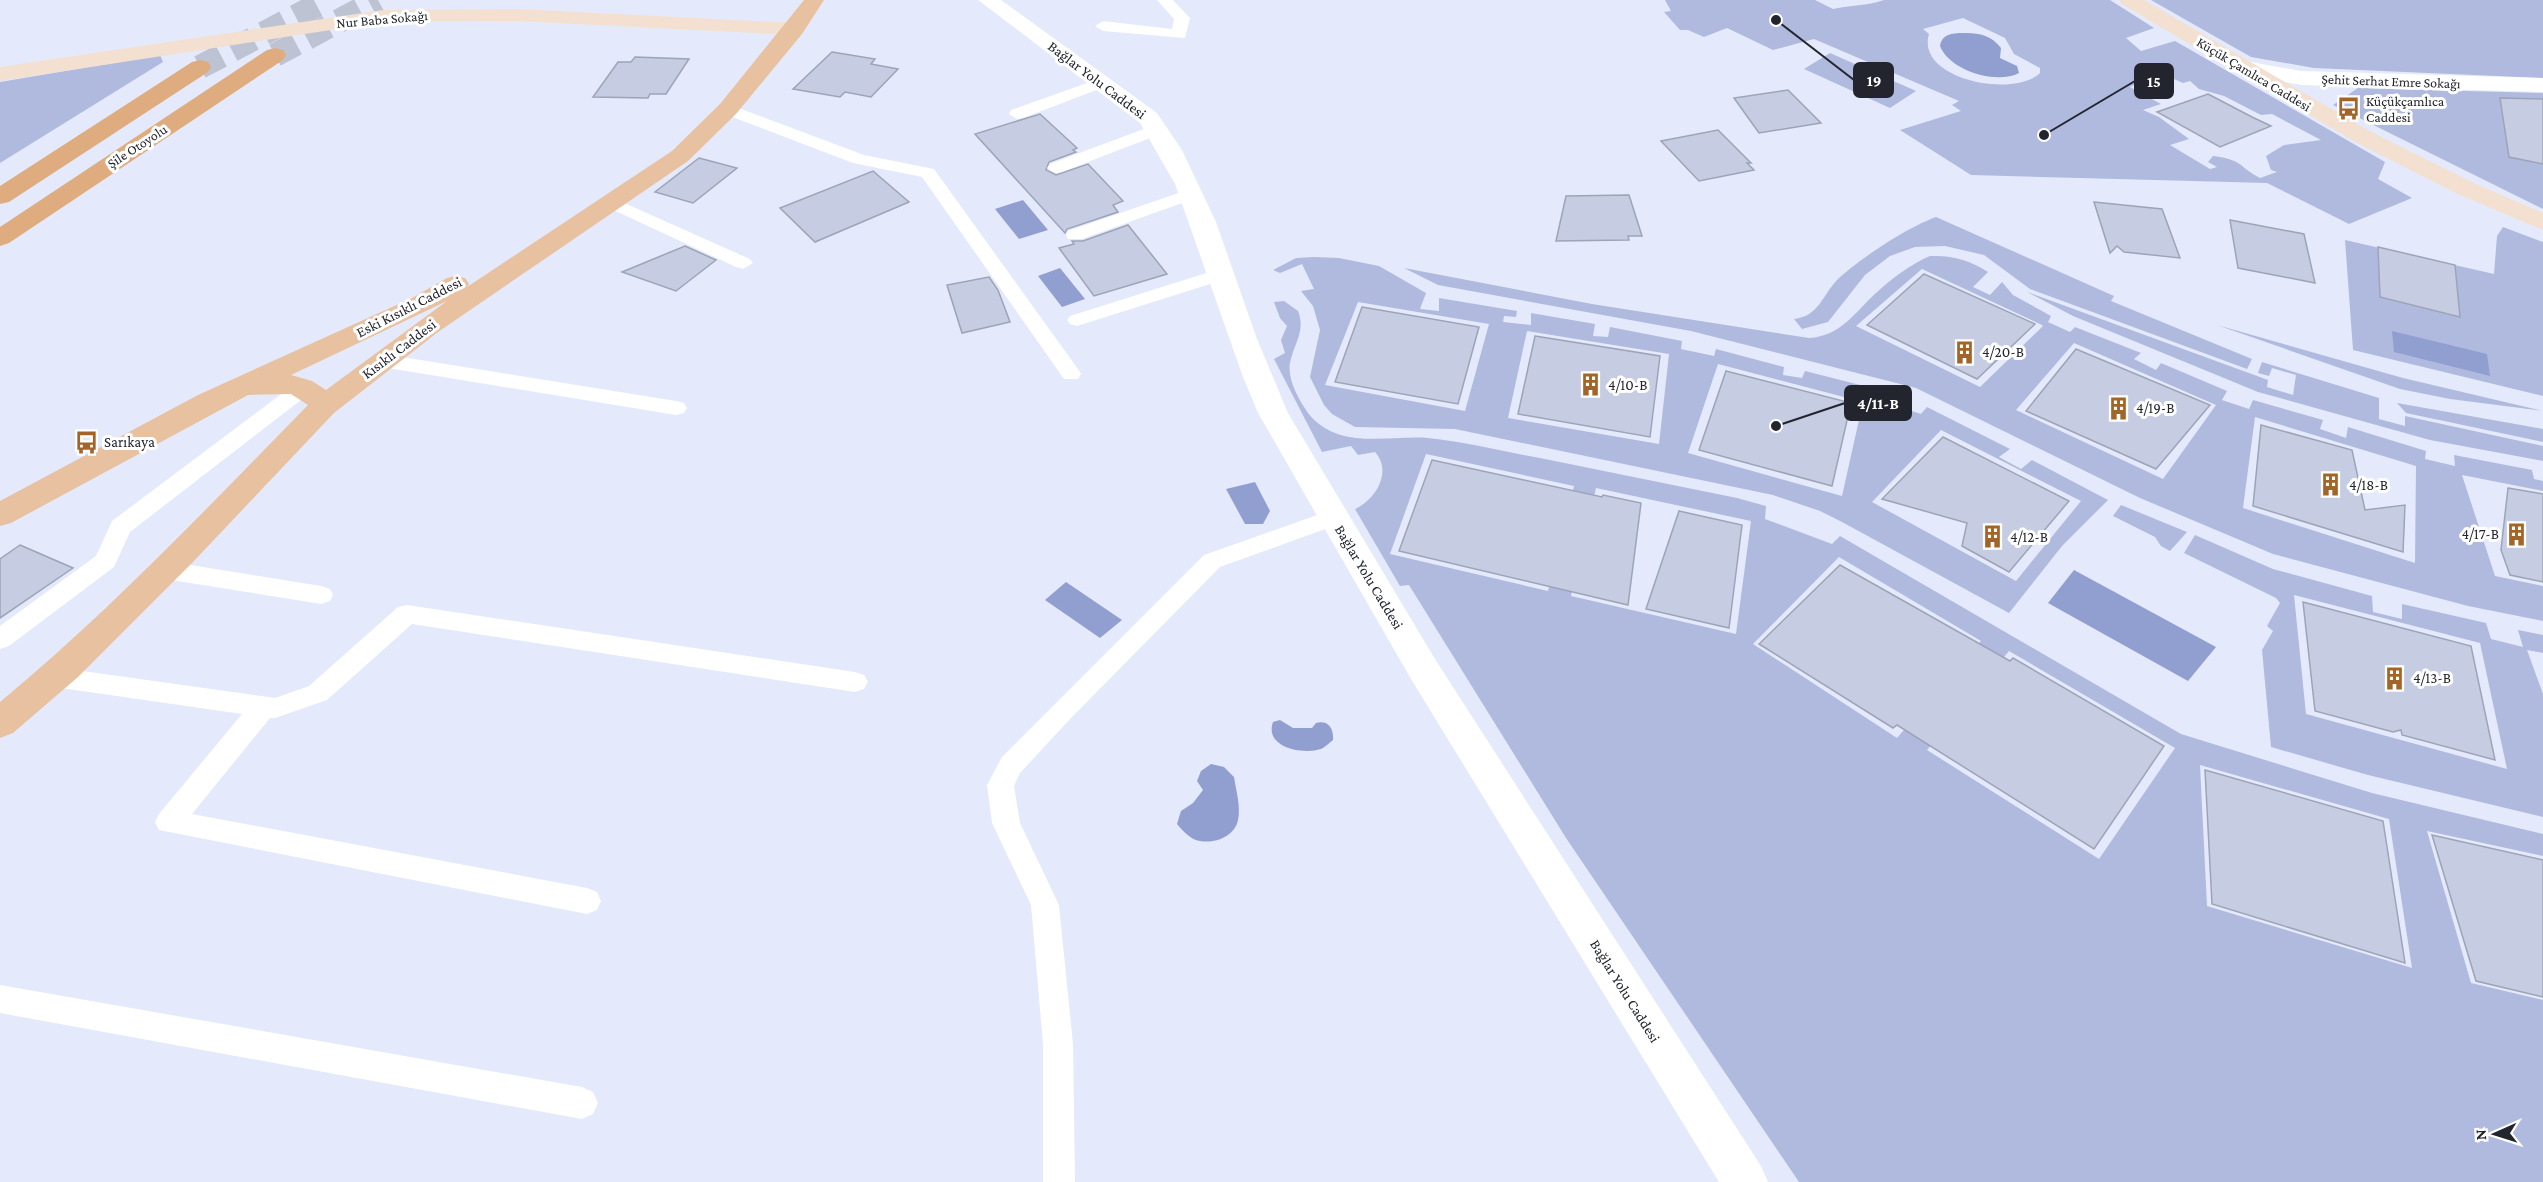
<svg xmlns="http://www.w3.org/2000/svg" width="2543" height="1182" font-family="'Crimson Pro',serif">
<rect width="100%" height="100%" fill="#e4eafb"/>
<g fill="#afbade" fill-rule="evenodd">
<path d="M 1665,0 L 1815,0 L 1833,9 C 1851,5 1866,6 1884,0 L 2110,0 L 2154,28 L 2126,38 L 2141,51 L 2175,41 L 2385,162 L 2378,179 L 2412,198 L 2349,224 L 2267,183 L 1971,175 L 1900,130 L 1961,111 L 1952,105 L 1959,101 L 1814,39 L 1773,50 L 1727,28 L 1704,37 L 1688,30 L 1680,30 L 1664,12 L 1671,11 ZM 1963,18 L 2005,38 L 2014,54 L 2040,68 L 2040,73 C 2014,99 1915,79 1929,34 L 1923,29 ZM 2160,73 L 2183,83 L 2190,81 L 2199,89 L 2224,96 L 2261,115 L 2272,114 L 2321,140 L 2284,145 L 2266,156 L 2271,170 L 2277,172 L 2260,178 C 2237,166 2244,160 2213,156 L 2208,162 L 2217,167 L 2210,169 L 2170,145 L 2189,139 L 2159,117 L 2143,110 L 2161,104 L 2130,87 L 2142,81 L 2140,78 Z"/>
<polygon points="2151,0 2543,0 2543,78 2314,68 2251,57"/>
<polygon points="1830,53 1916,91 1890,108 1804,69"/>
<polygon points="160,55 163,62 0,163 0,82"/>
<polygon points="2358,88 2543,93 2543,209 2333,105"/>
<path d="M 1936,217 L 2114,296 L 2111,301 L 2252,359 L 2247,369 L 2030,289 L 1984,255 L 1945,246 L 1915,247 L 1890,256 L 1865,275 L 1828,322 L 1802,329 L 1794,319 C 1819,316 1822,296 1837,280 C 1859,259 1908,227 1936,217 Z"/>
<polygon points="2503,227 2543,242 2543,396 2353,350 2345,240 2494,274 2497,236"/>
<path d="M 1930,256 C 1952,255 1970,260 1988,272 L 1973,287 L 1990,295 L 2002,282 L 2013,295 L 2051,316 L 2048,322 L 2070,332 L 2075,327 L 2141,353 L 2134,359 L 2156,370 L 2161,363 L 2227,391 L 2222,400 L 2249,409 L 2253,400 L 2323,420 L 2320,429 L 2346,438 L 2348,427 L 2426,451 L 2425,459 L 2455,466 L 2454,455 L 2532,470 L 2534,479 L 2543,481 L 2543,491 L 2462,475 L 2495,576 L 2543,586 L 2543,621 L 2468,606 L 2273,554 L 2140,498 L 1916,388 L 1691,331 L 1438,285 L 1404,268 L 1592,304 L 1809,338 C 1841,336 1854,313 1876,293 C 1891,279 1911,264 1930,256 ZM 1922,269 L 2042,325 L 2043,326 L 1980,387 L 1856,326 ZM 2074,343 L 2216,405 L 2163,479 L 2016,410 ZM 2255,417 L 2416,466 L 2415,563 L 2243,508 Z"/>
<path d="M 1314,257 L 1339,258 L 1379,266 L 1426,293 L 1420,309 L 1439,311 L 1439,298 L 1517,311 L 1516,317 L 1504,316 L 1503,322 L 1531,325 L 1531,313 L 1595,324 L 1593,336 L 1608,337 L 1610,327 L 1682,341 L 1681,349 L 1714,356 L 1716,349 L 1784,367 L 1783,375 L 1802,378 L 1805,371 L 1876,389 L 1873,398 L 1921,414 L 1927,407 L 2010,449 L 1999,457 L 2021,469 L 2032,460 L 2108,500 L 2062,546 L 2009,613 L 1842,522 L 1820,511 L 1773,495 L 1455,429 L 1355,427 L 1332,414 L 1324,405 L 1310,377 L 1320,330 L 1313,306 L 1301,291 L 1314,289 L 1302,264 L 1280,273 L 1273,270 L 1296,258 ZM 1358,302 L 1489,324 L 1465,411 L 1325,385 ZM 1527,331 L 1669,354 L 1659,444 L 1508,418 ZM 1718,364 L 1863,402 L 1842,496 L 1688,453 ZM 1941,430 L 2081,501 L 2016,581 L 1872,502 Z"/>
<polygon points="2027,292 2268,380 2267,387 2293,395 2296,375 2272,368 2269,376 2258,373 2262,362 2379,398 2379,419 2405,426 2405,416 2543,446 2543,461 2430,440 2258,392 2073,316"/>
<path d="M 1284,301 L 1298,311 C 1306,331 1294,343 1290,363 C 1287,379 1299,400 1308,413 C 1338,451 1388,435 1428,438 C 1467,442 1506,452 1545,459 C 1609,472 1673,485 1737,498 L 1766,506 L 1765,519 L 1832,544 L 1840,536 L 2181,734 L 2372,793 L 2543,834 L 2543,856 L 2427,831 L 2471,983 L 2543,1000 L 2543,1182 L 1799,1182 L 1566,838 L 1409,585 L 1400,586 L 1355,509 C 1375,500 1393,472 1375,452 L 1358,455 L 1351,446 L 1322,452 L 1274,359 L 1285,353 L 1281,340 L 1287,326 L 1280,318 L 1274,302 ZM 1426,454 L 1574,486 L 1548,591 L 1390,554 ZM 1596,488 L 1751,521 L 1736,634 L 1571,596 ZM 1839,557 L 1981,641 L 1897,738 L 1753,644 ZM 2009,651 L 2175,748 L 2099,859 L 1927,750 ZM 2200,765 L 2389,819 L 2412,968 L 2207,906 Z"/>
<polygon points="2217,325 2403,378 2543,411 2450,399 2400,389"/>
<polygon points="2397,403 2543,429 2543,442 2406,413"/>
<polygon points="2121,505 2187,532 2170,551 2161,546 2155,537 2113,516"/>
<path d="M 2195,535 L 2273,569 L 2372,596 L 2373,612 L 2402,619 L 2402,604 L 2486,623 L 2491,639 L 2523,647 L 2518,630 L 2543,635 L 2543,653 L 2527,650 L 2543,694 L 2543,817 L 2368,775 L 2271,747 L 2262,650 L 2273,631 L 2267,626 L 2280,603 L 2276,598 L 2184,553 ZM 2294,595 L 2480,643 L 2507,769 L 2306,714 Z"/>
</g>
<g fill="#909fd0">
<path d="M 1966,33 C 1980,33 1992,36 2001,48 L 2000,58 L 2017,66 L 2019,73 C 1996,85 1949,70 1940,46 C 1942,33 1954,33 1966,33 Z"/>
<polygon points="1023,200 1048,230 1019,239 995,209"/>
<polygon points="1060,268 1085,299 1062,307 1038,276"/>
<polygon points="2392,331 2487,354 2490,376 2394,352"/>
<polygon points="1255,482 1270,511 1263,524 1245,524 1226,489"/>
<polygon points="2074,570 2216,647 2188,681 2048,603"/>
<polygon points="1066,582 1122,620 1100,638 1045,600"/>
<path d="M 1280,720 L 1293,728 L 1312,728 L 1316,723 C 1328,720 1334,728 1333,740 C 1329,743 1325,747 1321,749 C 1302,755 1264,747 1273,722 Z"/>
<path d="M 1211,764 L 1224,767 L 1234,777 C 1236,790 1241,807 1238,820 C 1235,836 1215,844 1200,841 C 1191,840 1183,831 1177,824 L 1181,811 L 1193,803 L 1203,790 L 1197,781 L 1201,771 Z"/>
</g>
<g fill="#c6cde2" stroke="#9da4b8" stroke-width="1.5">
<polygon points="832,52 875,59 871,64 898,69 871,97 845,92 840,97 793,89"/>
<polygon points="635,57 689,59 666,94 650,94 648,98 593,97 618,62 631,62"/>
<polygon points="1788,90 1821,123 1759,133 1734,98"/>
<polygon points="2208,94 2252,117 2271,126 2220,147 2157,112"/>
<polygon points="2500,98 2543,99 2543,164 2509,157"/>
<polygon points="1040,114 1077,148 1073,150 1076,152 1049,162 1046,170 1056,175 1088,164 1123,201 1113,205 1118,212 1067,229 1065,233 975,134"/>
<polygon points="1718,130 1751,163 1747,163 1754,170 1699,181 1661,141"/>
<polygon points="699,158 737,168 693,203 655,192"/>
<polygon points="873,171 909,202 815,242 780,208"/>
<polygon points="1629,195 1642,236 1628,236 1629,240 1556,241 1566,196"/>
<polygon points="2094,202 2162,209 2180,258 2124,252 2117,246 2110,253"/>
<polygon points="2230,220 2304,234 2315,283 2238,268"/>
<polygon points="1128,225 1167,274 1094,296 1059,248 1074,244 1072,241 1083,241"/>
<polygon points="685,246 716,260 676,291 622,272"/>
<polygon points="2378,247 2455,265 2460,317 2380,297"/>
<polygon points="1924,274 2035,324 1977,379 1867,325"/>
<polygon points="989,277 998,290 1010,322 962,333 947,285"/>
<polygon points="1362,307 1479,327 1458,404 1335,382"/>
<polygon points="1535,336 1660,356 1650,437 1518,414"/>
<polygon points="2076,349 2210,405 2156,469 2026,411"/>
<polygon points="1726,371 1851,403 1832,486 1699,450"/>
<polygon points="2261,425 2352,450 2365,510 2405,505 2403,552 2253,506"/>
<polygon points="1943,437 2069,501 2009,572 1962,546 1967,523 1882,499"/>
<polygon points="1432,460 1602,497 1603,495 1641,503 1628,605 1399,551"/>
<polygon points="2508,488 2543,494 2543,582 2510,575 2501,550"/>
<polygon points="1679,511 1742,525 1729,628 1646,609"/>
<polygon points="20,545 73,568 0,618 0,559"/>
<polygon points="1840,565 2010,661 2013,658 2164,746 2094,849 1897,725 1893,728 1759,644"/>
<polygon points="2303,602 2471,646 2495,760 2402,735 2401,730 2393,732 2315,711"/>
<polygon points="2205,770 2383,821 2405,963 2212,904"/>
<polygon points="2432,835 2543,860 2543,997 2476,981"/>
</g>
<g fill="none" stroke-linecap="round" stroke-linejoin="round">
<g stroke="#bdc3d2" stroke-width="24" stroke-dasharray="24 12" stroke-linecap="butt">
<polyline points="275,55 378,0"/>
<polyline points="200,67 327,0"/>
</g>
<g fill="#fff" fill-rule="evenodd">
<polygon points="1157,0 1173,0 1190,18 1185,38 1103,31 1095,26 1103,21 1172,29 1174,19"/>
<polygon points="1101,78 1109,83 1107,86 1023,118 1017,119 1009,114 1011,110"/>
<polygon points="728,104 864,155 934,169 1078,369 1081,374 1078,379 1064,379 922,177 853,163 722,113 720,109 722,105"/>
<polygon points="1157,124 1166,129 1163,133 1062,172 1056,173 1047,168 1050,164"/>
<polygon points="1190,189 1196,190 1199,194 1196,198 1082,239 1068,239 1066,235 1068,231"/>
<polygon points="613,198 750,259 753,263 743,269 736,267 607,207 604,203 607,199"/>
<polygon points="1219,269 1229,275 1226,279 1077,326 1070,324 1067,320 1070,316"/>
<polygon points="383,354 676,401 684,403 687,408 684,413 676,415 376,366 373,361 376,356"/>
<polygon points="303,381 310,383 313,388 310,393 130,532 114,567 9,646 0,649 0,626 96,556 112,521 296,383"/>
<polygon points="1334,509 1342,511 1345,517 1342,523 1220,567 1072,717 1020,773 1014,786 1020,823 1059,905 1073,1044 1075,1182 1043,1182 1043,1044 1031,905 992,823 987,785 1002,757 1204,555"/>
<polygon points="165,561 321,586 330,589 333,595 330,601 321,604 165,579 157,576 153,570 157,564"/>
<polygon points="407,605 855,672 864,675 868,682 864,689 855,692 412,624 327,700 275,718 270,718 192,814 587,888 597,892 601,901 597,910 587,914 159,830 155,822 159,814 242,714 54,687 45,684 41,677 45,670 54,667 275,698 309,686 398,607"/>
<polygon points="0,985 582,1087 593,1092 598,1103 593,1114 582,1119 0,1013"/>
</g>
<polygon fill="#fff" fill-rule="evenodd" points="2240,60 2301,71 2543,78 2543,92 2301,85 2232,72 2229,67 2232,62"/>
<polygon fill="#fff" fill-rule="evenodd" points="978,0 1001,0 1157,113 1182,150 1216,222 1257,339 1288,413 1435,659 1761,1166 1768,1182 1719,1182 1411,679 1258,413 1243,377 1175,184 1140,123"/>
<g fill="#f3e0d0" fill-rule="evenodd">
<polygon points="2119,0 2144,0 2373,133 2480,186 2543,213 2543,230 2462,196 2357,143 2122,4"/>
<polygon points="519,9 794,23 802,24 805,29 802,34 794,35 519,21 383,22 0,81 0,67 383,10"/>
</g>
<path fill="#e7c1a0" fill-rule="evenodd" d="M 804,0 L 824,0 L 802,34 L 736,114 L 688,161 L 438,332 L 334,413 L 193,562 L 78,677 L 13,733 L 0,738 L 0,702 C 110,611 208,507 308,405 L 291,394 L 248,395 L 11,523 L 0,526 L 0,501 L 198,395 L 412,298 L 447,278 L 456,276 L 465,278 L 469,284 L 467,287 L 672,151 L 720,104 ZM 447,301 L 326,390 L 312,381 L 291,375 Z"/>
<g fill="#dfac80" fill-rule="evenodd">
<polygon points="275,48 283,50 286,55 283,60 9,243 0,246 0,227 267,50"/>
<polygon points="200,60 208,62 211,67 208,72 9,202 0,204 0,186 192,62"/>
</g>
</g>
<defs>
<symbol id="bus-bare" viewBox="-9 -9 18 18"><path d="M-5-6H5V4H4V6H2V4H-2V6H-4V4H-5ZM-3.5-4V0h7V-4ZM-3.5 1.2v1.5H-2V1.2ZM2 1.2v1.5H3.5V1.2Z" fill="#a26529" stroke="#fff" stroke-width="2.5" paint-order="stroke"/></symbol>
<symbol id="building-bare" viewBox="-9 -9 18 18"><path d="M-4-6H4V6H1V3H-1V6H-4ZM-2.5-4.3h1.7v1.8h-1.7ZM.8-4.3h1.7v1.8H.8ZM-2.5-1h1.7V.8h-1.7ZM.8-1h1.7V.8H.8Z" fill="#a26529" stroke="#fff" stroke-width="2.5" paint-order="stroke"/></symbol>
</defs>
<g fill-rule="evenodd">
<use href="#bus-bare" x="2332" y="92" width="33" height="33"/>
<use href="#building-bare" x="1948" y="336" width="33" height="33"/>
<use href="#building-bare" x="1574" y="368" width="33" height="33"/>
<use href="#building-bare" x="2102" y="392" width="33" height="33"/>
<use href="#bus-bare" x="70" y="426" width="33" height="33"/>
<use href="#building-bare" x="2314" y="468" width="33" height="33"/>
<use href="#building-bare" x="2500" y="518" width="33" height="33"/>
<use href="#building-bare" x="1976" y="520" width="33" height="33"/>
<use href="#building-bare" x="2378" y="662" width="33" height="33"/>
</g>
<g text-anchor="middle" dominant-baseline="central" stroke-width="6" stroke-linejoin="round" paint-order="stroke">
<g font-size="14" fill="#22252d" stroke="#fff">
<text transform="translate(382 19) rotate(-5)">Nur Baba Sokağı</text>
<text transform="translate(2254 74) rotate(31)">Küçük Çamlıca Caddesi</text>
<text transform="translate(2391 81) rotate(2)">Şehit Serhat Emre Sokağı</text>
<text transform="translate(137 146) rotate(-33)">Şile Otoyolu</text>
</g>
<g font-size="14" fill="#22252d" stroke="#fff" text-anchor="start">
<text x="2366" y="101">Küçükçamlıca<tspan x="2366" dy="16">Caddesi</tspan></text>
</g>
<g font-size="15" fill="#22252d" stroke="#fff">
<text transform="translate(1097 80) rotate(37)">Bağlar Yolu Caddesi</text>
<text transform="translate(409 307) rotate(-27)">Eski Kısıklı Caddesi</text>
<text transform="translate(399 349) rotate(-37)">Kısıklı Caddesi</text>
<text transform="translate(1369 577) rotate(59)">Bağlar Yolu Caddesi</text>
<text transform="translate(1625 991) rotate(58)">Bağlar Yolu Caddesi</text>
</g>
<g font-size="15" fill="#22252d" stroke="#fff" text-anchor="start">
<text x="1982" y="352">4/20-B</text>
<text x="1608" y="385">4/10-B</text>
<text x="2136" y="408">4/19-B</text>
<text x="104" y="442">Sarıkaya</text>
<text x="2349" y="485">4/18-B</text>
<text x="2499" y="534" text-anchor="end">4/17-B</text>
<text x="2010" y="537">4/12-B</text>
<text x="2413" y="678">4/13-B</text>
</g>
</g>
<path fill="none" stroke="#22252d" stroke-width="2" d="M1776 20L1854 80M2044 135L2135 81M1776 426L1845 403"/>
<g fill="#22252d" stroke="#fff" stroke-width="2">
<circle cx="1776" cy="20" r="6"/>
<circle cx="2044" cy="135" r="6"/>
<circle cx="1776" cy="426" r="6"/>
</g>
<g fill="#22252d" stroke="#22252d" stroke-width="2">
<rect x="1854" y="63" width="39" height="34" rx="6"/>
<rect x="2135" y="64" width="38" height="34" rx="6"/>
<rect x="1845" y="386" width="66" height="34" rx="6"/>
</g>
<g font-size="16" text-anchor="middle" font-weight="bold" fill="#fff">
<text x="1874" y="86">19</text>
<text x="2154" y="87">15</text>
<text x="1878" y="409">4/11-B</text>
</g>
<g transform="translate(2495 1134) rotate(267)" stroke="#ffffff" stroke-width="4.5" paint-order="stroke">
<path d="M0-4.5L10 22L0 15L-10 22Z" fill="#22252d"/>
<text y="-9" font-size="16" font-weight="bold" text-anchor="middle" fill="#22252d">N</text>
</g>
</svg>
